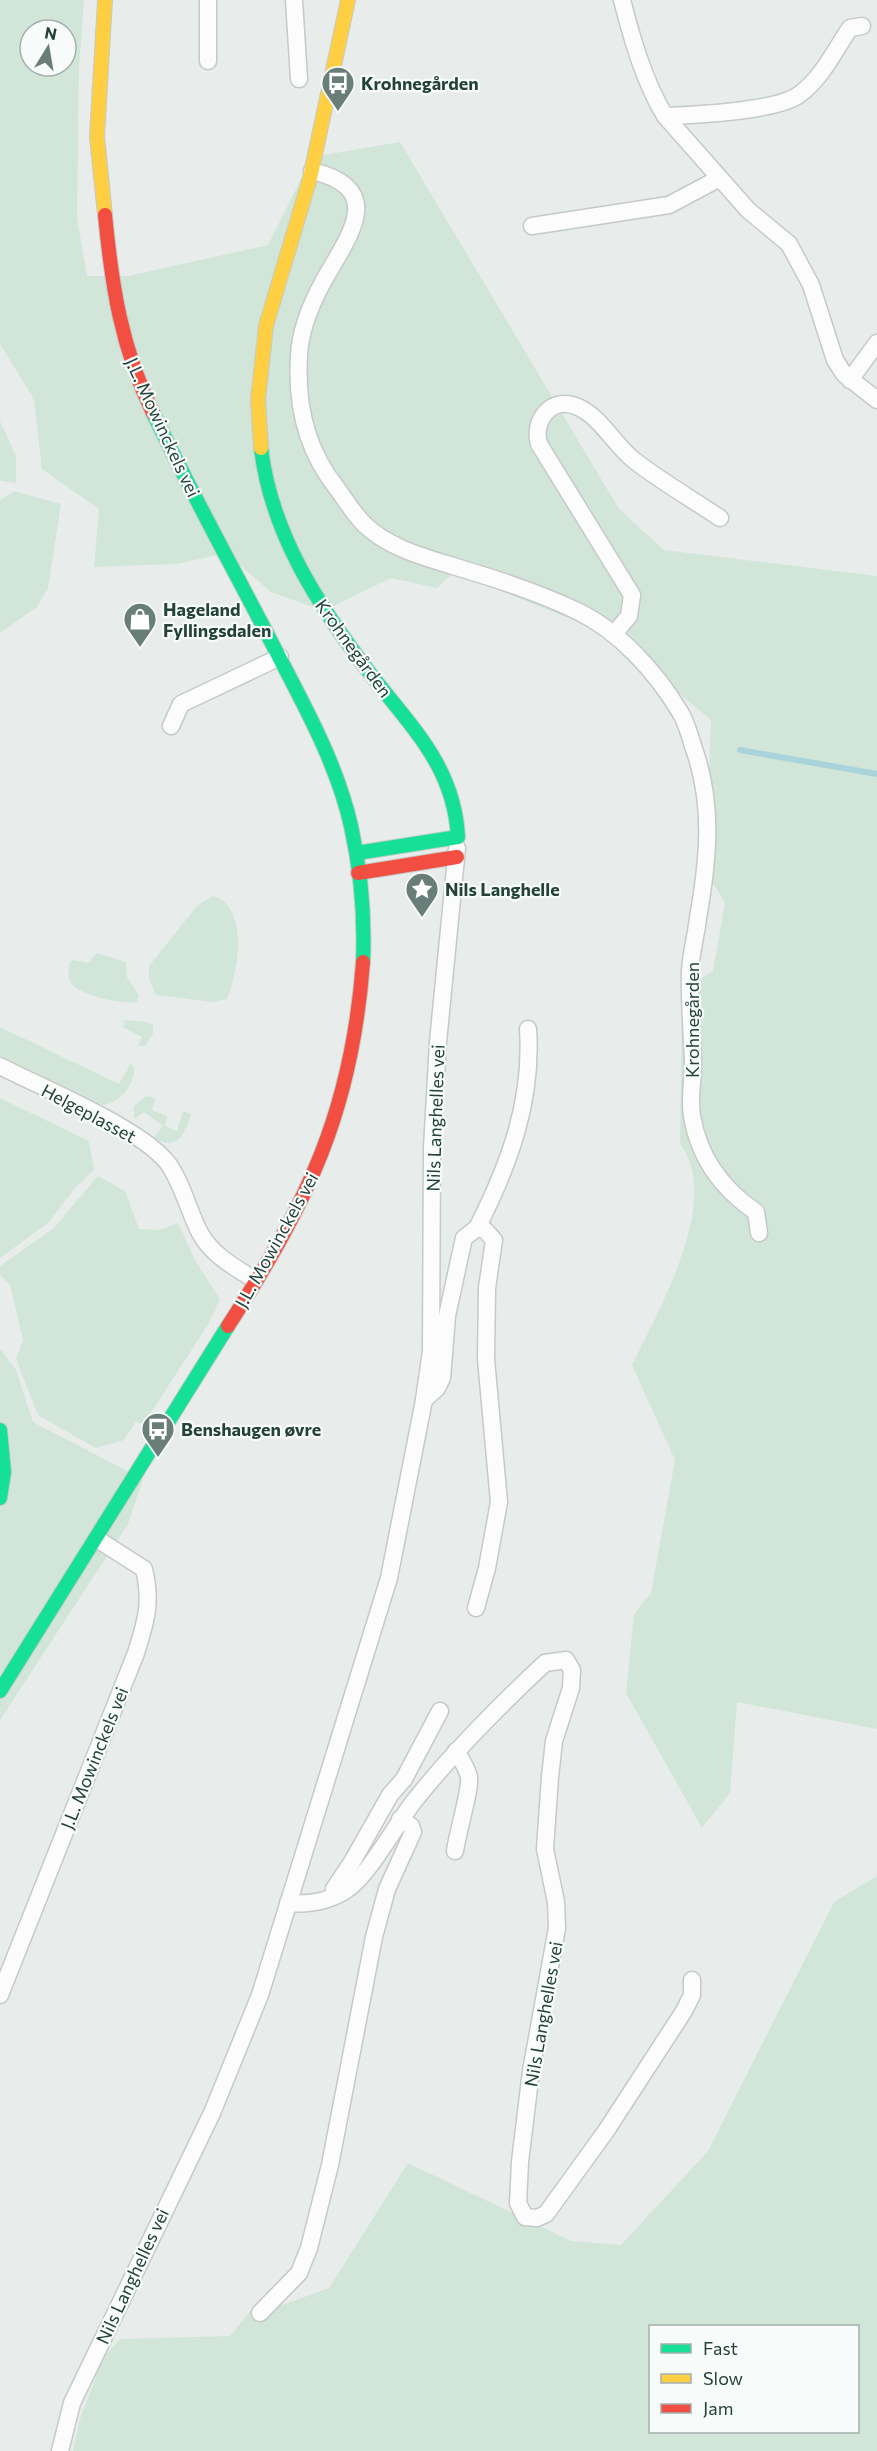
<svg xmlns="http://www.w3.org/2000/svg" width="877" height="2451" font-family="Commissioner,sans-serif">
<rect width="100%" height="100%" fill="#e8edeb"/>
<g fill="#d1e6d8" fill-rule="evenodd">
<path d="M 0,0 L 84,0 L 79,68 L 77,217 L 87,276 L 128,276 L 268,245 L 312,157 L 400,142 L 619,509 L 664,550 L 877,576 L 877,1729 L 737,1702 L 730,1793 L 702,1828 L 626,1693 L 634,1614 L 651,1593 L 675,1460 L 632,1365 C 658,1311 723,1200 680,1144 L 682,1002 L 683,991 L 713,971 L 725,902 L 706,873 L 711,720 L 608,634 L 454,572 L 437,588 L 391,578 L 324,611 L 271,592 L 226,553 L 177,564 L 94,567 L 99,509 L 42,469 L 34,399 L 0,344 ZM 30,30 L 66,30 L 66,66 L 30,66 Z"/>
<polygon points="0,421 16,456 16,483 0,481"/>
<polygon points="14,491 61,504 48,588 37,607 0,633 0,500"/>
<path d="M 212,896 C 250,905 238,973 227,999 L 214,1002 L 156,995 L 149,978 L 149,966 L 197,906 Z"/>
<path d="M 97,953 L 126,962 L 127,977 L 139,995 L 137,1002 C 123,1005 75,995 70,981 C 67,975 69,968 70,962 L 73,960 L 88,963 Z"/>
<polygon points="121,1020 147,1022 153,1025 153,1034 145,1046 138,1046 142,1037 123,1027 125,1021"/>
<path d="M 0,1027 L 119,1084 L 130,1064 L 134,1067 C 135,1084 120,1104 103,1105 L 0,1055 Z"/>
<path d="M 146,1096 L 155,1098 L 152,1110 L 167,1116 L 165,1126 L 177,1131 L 183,1111 L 191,1114 C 185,1133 178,1152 154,1138 L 163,1126 L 144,1112 L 134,1119 L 134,1106 Z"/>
<polygon points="0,1098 89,1141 94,1170 76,1187 48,1223 0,1258"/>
<polygon points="98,1176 125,1191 139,1229 160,1230 178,1223 196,1262 220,1299 209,1323 143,1425 136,1421 124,1440 96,1448 38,1415 16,1359 23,1340 10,1285 0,1275 0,1266 53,1229"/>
<polygon points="0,1349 16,1370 33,1422 143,1479 128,1524 0,1720"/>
<path d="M 877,1876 L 877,2451 L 73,2451 L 80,2419 L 103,2358 L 120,2339 L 230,2336 L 251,2310 L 263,2312 L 329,2288 L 408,2163 L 571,2241 L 621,2245 L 708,2151 L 834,1902 ZM 650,2326 L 858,2326 L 858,2432 L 650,2432 Z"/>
</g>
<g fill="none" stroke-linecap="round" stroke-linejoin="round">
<polyline stroke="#a9d4db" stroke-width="6" points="740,750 877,774"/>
<defs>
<g id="street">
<polyline points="294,0 299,79"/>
<path d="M 622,0 C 632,39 644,81 665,116 L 748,210 L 789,244 L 811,285 L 835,360 L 844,374 L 877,400"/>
<polyline points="208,61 208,0"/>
<path d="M 665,116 C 694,115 779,111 800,94 C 822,78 835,50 850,28 L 862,26"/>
<path d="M 312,171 C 389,189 347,238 323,282 C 311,304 300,331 299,356 C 296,404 306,449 336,487 C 345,499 353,513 364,524 C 390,550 432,559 466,570 C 503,581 542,594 577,611 C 619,631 656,672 680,712 C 687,723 690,737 694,749 C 714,805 708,861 698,918 C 696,936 691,953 690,971 C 689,1001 692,1033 693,1063 C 693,1081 689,1099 692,1116 C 699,1158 722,1189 756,1212 L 759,1233"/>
<polyline points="532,226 669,205 718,179"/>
<polyline points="850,380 877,343"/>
<path d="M 614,634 L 629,616 L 632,595 L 539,444 C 532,420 552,395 578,407 C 601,417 615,446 635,461 C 662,482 692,499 720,518"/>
<polyline points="171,726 181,704 280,657"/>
<path d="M 0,1066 C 43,1088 138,1127 167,1162 C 182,1182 188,1210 200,1233 C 212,1255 234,1267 255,1280"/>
<path d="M 477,1228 C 509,1165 533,1101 528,1029"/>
<polyline points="424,1400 437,1388 442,1378 447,1316 460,1256 464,1238 477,1228 485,1230 494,1240 487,1288 486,1359 499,1502 487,1568 476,1608"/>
<path d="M 455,1851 C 457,1835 471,1788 469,1777 C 467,1768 461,1759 456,1751"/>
<polyline points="336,1895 334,1889 352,1862 390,1795 404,1779 440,1711"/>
<path d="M 288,1903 C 309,1905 327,1902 345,1891 C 369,1876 396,1824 415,1800 C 455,1750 499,1706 545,1663 L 566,1660 L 572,1670 L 571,1688 L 554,1741 L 550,1777 L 545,1849 L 556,1902 L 557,1928 L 531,2071 L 520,2162 L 518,2203 L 525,2217 L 537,2218 L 546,2214 L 606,2131 L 684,2011 L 692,1995 L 692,1980"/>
<path d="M 0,1995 L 136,1653 C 146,1621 152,1603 144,1569 L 97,1539"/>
<polyline points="260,2313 299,2273 309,2248 330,2165 374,1937 387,1889 413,1832 411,1826 400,1819"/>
<polyline points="60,2451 72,2403 212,2113 260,1995 389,1578 424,1400 431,1351 432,1148 438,1042 457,848"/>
</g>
<g id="fast">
<path d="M 153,413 C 192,494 235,572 276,651 C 305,707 337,764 351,826 C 361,871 365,916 363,962"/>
<path d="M 261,448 C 271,533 318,605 369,672 C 410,726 454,765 458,837 L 357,853"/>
<polyline points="0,1430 4,1472 0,1498"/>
<polyline points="0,1691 228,1326"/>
</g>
<g id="slow">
<polyline points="105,215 97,137 105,0"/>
<polyline points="261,448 258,400 266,326 310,178 348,0"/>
</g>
<g id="jam">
<path d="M 105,215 C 112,287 121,347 153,413"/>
<polyline points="358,873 457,857"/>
<path d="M 228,1326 C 308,1202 352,1111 363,962"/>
</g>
</defs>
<use href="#street" stroke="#c5cac8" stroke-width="19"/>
<use href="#fast" stroke="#c3cbc8" stroke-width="16"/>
<use href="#slow" stroke="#c3cbc8" stroke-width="16"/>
<use href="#jam" stroke="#c3cbc8" stroke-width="16"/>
<use href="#street" stroke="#fcfcfc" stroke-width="16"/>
<use href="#fast" stroke="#16e098" stroke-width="14"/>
<use href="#slow" stroke="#ffcf43" stroke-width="14"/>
<use href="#jam" stroke="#f24e42" stroke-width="14"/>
</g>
<defs>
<symbol id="bus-pin" viewBox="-11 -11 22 30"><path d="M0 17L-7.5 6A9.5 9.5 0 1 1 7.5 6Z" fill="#697e78" stroke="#f7fbf9"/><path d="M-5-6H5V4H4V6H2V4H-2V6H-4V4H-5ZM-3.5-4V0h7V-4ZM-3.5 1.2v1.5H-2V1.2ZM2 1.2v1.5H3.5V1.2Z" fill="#fff"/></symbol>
<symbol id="shop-pin" viewBox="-11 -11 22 30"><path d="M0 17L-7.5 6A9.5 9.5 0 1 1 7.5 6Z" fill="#697e78" stroke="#f7fbf9"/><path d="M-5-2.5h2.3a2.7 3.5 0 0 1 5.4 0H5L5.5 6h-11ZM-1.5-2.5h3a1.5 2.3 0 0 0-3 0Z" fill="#fff"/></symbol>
<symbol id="sight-pin" viewBox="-11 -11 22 30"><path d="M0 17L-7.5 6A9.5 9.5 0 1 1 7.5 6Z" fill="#697e78" stroke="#f7fbf9"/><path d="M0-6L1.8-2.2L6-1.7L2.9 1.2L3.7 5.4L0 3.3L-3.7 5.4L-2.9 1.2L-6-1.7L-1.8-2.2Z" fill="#fff"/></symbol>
</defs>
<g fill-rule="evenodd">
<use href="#bus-pin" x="319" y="64" width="38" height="52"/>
<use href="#shop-pin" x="121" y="600" width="38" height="52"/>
<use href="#sight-pin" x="403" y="870" width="38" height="52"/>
<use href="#bus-pin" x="139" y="1410" width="38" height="52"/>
</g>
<g text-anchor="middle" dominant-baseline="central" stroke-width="4.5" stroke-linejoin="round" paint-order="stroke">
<g font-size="18" font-weight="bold" fill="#24423a" stroke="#f7fbf9" text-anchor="start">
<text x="361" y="83">Krohnegården</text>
<text x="163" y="609">Hageland<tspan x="163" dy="21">Fyllingsdalen</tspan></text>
<text x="445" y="889">Nils Langhelle</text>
<text x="181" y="1429">Benshaugen øvre</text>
</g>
<g font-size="18" fill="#24423a" stroke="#f7fbf9">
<text transform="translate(163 427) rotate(65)">J.L. Mowinckels vei</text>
<text transform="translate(354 648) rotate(54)">Krohnegården</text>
<text transform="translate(692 1020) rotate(-90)">Krohnegården</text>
<text transform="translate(89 1113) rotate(28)">Helgeplasset</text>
<text transform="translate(435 1118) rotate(-88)">Nils Langhelles vei</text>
<text transform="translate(276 1240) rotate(-61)">J.L. Mowinckels vei</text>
<text transform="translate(94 1758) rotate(-68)">J.L. Mowinckels vei</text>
<text transform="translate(543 2014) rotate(-80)">Nils Langhelles vei</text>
<text transform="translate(132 2276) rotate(-65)">Nils Langhelles vei</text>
</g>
</g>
<rect x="649" y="2325" width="210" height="108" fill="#f7fbf9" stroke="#a3b1ad" stroke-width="1.5"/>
<rect x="661" y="2344" width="30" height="9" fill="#16e098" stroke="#a3b1ad" stroke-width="1.5"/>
<text x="703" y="2355" font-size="18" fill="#24423a">Fast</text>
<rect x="661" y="2374" width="30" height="9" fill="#ffcf43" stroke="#a3b1ad" stroke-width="1.5"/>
<text x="703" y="2385" font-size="18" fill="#24423a">Slow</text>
<rect x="661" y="2404" width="30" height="9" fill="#f24e42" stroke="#a3b1ad" stroke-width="1.5"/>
<text x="703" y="2415" font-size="18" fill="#24423a">Jam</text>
<g transform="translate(48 48) rotate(11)"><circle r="28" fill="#f7fbf9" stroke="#a3b1ad" stroke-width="1.5"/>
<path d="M0-4.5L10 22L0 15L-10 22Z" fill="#697e78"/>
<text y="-9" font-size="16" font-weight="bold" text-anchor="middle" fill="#24423a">N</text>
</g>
</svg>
